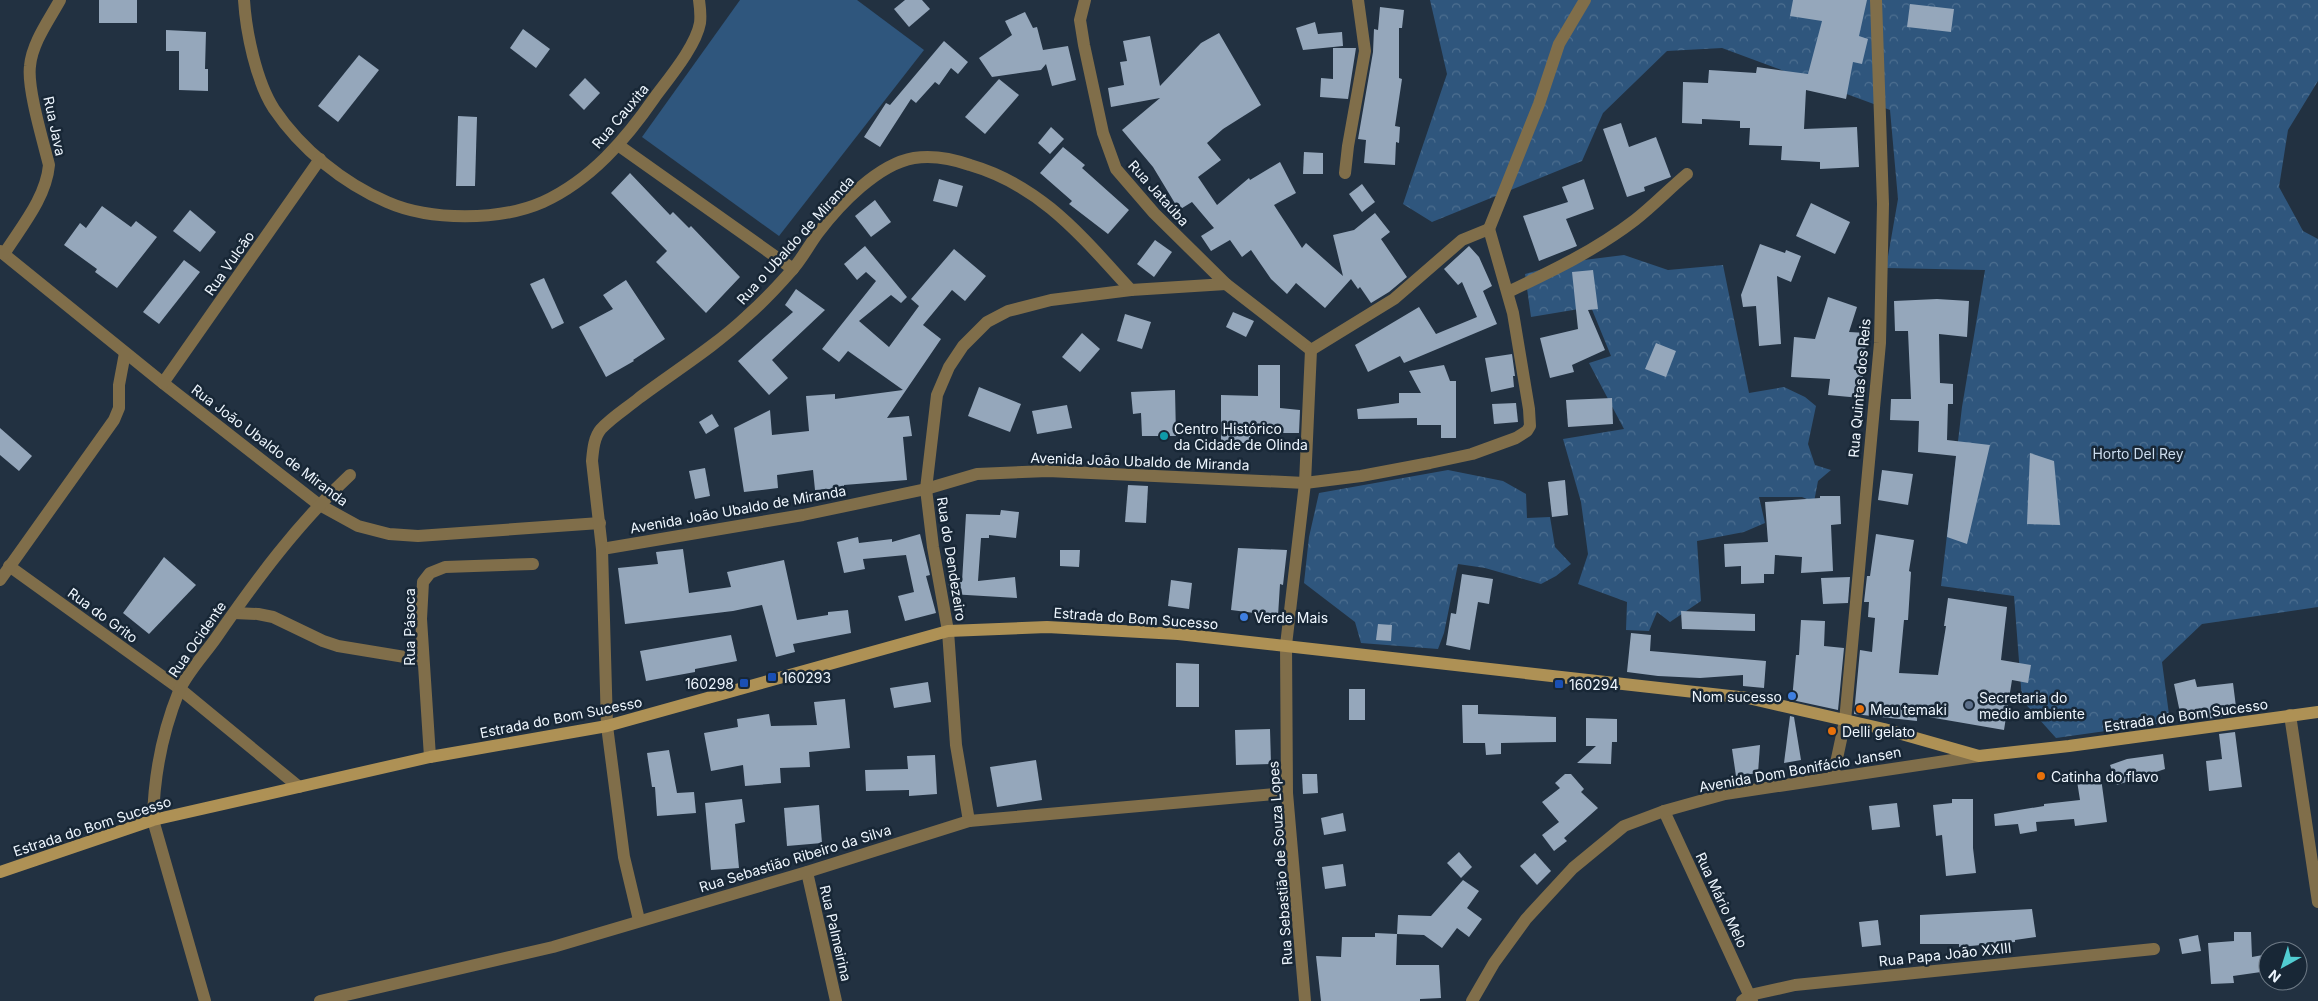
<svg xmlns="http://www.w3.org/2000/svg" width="2318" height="1001" font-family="Inter,sans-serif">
<defs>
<pattern id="forest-crowns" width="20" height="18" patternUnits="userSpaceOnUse" patternTransform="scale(1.25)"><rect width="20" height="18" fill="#2f567d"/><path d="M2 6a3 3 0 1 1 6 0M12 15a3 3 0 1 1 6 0" fill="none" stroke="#4d6f90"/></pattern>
</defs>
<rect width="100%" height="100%" fill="#223141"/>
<polygon fill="#2f567d" points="740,0 857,0 924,50 779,236 642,137"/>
<g fill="url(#forest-crowns)">
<polygon points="1430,0 2318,0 2318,81 2288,130 2279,187 2303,231 2318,239 2318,607 2202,624 2162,662 2170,722 2056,738 2022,700 2014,596 1941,586 1962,407 1985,270 1886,268 1898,199 1890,110 1722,48 1667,51 1603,113 1582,161 1432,222 1403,204 1447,74"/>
<polygon points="1624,255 1668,270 1723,265 1749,393 1784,387 1805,397 1816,406 1808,444 1815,465 1831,470 1818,481 1814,502 1802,497 1759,497 1765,523 1744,532 1697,541 1701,601 1670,622 1657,612 1649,631 1626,630 1627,602 1578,584 1588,554 1581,502 1563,439 1624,429 1589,363 1611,356 1591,307 1531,317 1525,274 1568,262"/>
<polygon points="1448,470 1503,481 1526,494 1527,518 1550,517 1555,547 1571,564 1556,576 1541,584 1485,568 1458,564 1444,633 1438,649 1361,643 1355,622 1304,583 1309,537 1319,493"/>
</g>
<g fill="#95a7bb">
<rect x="99" y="0" width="38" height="23"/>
<polygon points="905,0 922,0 930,9 909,27 894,9"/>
<polygon points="1793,0 1867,0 1859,36 1868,39 1862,64 1853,62 1846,99 1806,90 1804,129 1857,127 1859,167 1820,169 1820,162 1781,160 1782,146 1749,145 1750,128 1740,128 1740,121 1702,119 1702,124 1682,123 1683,82 1708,83 1709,70 1756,73 1757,67 1808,74 1822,21 1790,16"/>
<polygon points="1910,4 1954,9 1951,32 1907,27"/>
<polygon points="1380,7 1404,10 1402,28 1399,28 1399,78 1402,79 1395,126 1400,127 1399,143 1396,142 1395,165 1364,163 1366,140 1358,139 1373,52 1374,29 1378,30"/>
<polygon points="1025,12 1033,28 1037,27 1043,50 1068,46 1076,80 1052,86 1046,64 1041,70 992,77 979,58 1012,35 1005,21"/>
<polygon points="1315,22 1318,34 1342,32 1343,46 1303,50 1296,28"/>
<polygon points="523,29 550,49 536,68 510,48"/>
<polygon points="166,30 206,32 205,69 208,69 208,91 179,90 179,51 166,51"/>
<polygon points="1219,33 1261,105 1223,129 1207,143 1221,160 1198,177 1217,205 1249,178 1250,180 1280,162 1296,193 1274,205 1302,248 1306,243 1343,276 1333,235 1354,230 1375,213 1390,232 1381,239 1407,277 1389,292 1371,303 1360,287 1358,289 1351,279 1325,308 1296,283 1287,294 1271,279 1251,250 1242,257 1230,240 1211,251 1201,236 1214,228 1192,202 1179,210 1153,167 1122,130 1160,98 1111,107 1108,88 1124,85 1120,62 1127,61 1123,41 1150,36 1160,86 1201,43"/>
<polygon points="944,41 968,62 958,74 951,68 939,85 935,82 916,103 911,99 880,147 864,137 886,103 890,105"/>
<polygon points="1333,48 1356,48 1348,99 1320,97 1321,78 1333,79"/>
<polygon points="359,55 379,70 338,122 318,106"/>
<polygon points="585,78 600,93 584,110 569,95"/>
<polygon points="999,79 1019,95 985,134 965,117"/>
<polygon points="458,116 477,117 475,186 456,186"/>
<polygon points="1621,123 1629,147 1656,137 1671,177 1644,187 1645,191 1627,197 1603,129"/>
<polygon points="1051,127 1064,139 1050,154 1038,143"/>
<polygon points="1063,147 1085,165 1082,168 1129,210 1108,234 1069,204 1072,201 1040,173"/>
<polygon points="1304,152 1323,153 1323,174 1303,174"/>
<polygon points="630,173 670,215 673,212 689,228 691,226 740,277 706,313 656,262 667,251 611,193"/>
<polygon points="939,179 963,186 957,207 933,201"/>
<polygon points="1584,179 1594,209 1566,219 1577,246 1539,261 1523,216 1568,202 1562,187"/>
<polygon points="1362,184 1375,202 1362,212 1349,194"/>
<polygon points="875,200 891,222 871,237 855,216"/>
<polygon points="1811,203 1850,222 1835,254 1796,236"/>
<polygon points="102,206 131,227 136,221 157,237 117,288 95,272 97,269 64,245 80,223 86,228"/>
<polygon points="190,210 216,232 200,252 173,231"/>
<polygon points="1155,240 1172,252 1154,277 1137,264"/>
<polygon points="1760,244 1785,253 1786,250 1801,256 1791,282 1777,276 1781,344 1759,346 1756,306 1743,307 1741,295"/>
<polygon points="865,246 907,297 901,303 891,295 859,321 889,347 919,306 911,299 954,249 986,276 965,301 952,290 923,325 941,339 887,418 909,416 912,436 903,437 907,480 844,485 844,488 815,490 813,470 777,475 778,488 744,492 734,428 770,410 772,435 809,431 806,396 835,394 835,399 903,390 848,351 839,362 822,349 876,281 866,272 857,280 844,264"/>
<polygon points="1469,246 1479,257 1492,286 1483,291 1497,324 1404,363 1400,356 1368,372 1355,345 1419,307 1436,334 1477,317 1462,282 1458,285 1444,269"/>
<polygon points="184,260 200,272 159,324 143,312"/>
<polygon points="1593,270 1598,309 1588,310 1605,350 1572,365 1574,372 1550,378 1540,338 1578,329 1572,272"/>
<polygon points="544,278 564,323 552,329 530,284"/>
<polygon points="626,280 665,339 633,360 634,361 606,377 579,327 613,309 603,295"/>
<polygon points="796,289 825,310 772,360 788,378 769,395 738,361 793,312 785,305"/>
<polygon points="1828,297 1857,307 1849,332 1867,333 1861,398 1828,395 1830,379 1791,377 1794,337 1815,339"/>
<polygon points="1937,299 1969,301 1967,337 1939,334 1940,383 1953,384 1953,404 1948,404 1947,440 1990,445 1967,544 1947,537 1956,456 1918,452 1919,421 1890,420 1891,399 1911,399 1908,331 1895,331 1894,301"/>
<polygon points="1233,312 1254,321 1246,337 1226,327"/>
<polygon points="1125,314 1151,322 1142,349 1117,341"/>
<polygon points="1082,333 1100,349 1080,372 1062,357"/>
<polygon points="1656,343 1676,351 1666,377 1645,369"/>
<polygon points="1512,354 1515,376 1513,376 1514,387 1491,392 1485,358"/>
<polygon points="1258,365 1280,365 1280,408 1300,410 1299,433 1250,433 1251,443 1221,443 1221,395 1258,396"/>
<polygon points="1444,365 1450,381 1456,381 1456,438 1441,438 1441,425 1417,425 1417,418 1358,419 1357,409 1399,403 1399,393 1421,393 1409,371"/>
<polygon points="979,387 1021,404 1010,432 968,416"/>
<polygon points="1175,390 1176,436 1142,436 1141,413 1133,414 1131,392"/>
<polygon points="1612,398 1613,424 1568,427 1566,400"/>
<polygon points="1516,403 1518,422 1494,424 1492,404"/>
<polygon points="1067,405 1072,428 1037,434 1032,411"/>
<polygon points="712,414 719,426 706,434 699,422"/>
<polygon points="0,428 32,456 19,471 0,455"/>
<polygon points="2030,453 2054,461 2060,525 2027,524"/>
<polygon points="705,468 710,496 695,499 689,471"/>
<polygon points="1882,470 1913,474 1908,505 1878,500"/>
<polygon points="1565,480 1568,515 1552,517 1548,482"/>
<polygon points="1128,485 1148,486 1146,523 1125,522"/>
<polygon points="1820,496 1840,496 1841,524 1831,525 1833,571 1801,573 1802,557 1775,555 1774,574 1764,574 1764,583 1741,584 1741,566 1725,567 1724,544 1768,542 1765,502 1820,498"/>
<polygon points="1001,510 1019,512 1016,538 989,535 989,538 981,538 978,581 1015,577 1017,598 950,594 948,584 962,582 966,514 1000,515"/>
<polygon points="920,534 930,575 926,576 936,613 905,621 898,596 914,592 906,555 863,559 865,569 844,573 837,542 858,537 859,543 892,539 892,542"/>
<polygon points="1876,534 1914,540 1909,571 1911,572 1908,620 1904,620 1899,673 1938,675 1946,626 1944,626 1948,598 2007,607 2001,660 2031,665 2028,683 2012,680 2004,730 1917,715 1917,721 1854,714 1860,650 1872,652 1875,618 1868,617 1869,602 1864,602 1867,576 1870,576"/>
<polygon points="1238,548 1287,550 1283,585 1280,584 1278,616 1231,610"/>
<polygon points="683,549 689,593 731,587 727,572 784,560 797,620 828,615 828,612 848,610 851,633 793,644 795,652 776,657 762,605 733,611 625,624 618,568 658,564 656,552"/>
<polygon points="1060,550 1080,550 1079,567 1060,566"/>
<polygon points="164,557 196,585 149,634 123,613"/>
<polygon points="1462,574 1493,579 1489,604 1478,602 1470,650 1446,645 1451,613 1456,614"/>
<polygon points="1850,577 1848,603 1823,604 1821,578"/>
<polygon points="1171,580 1192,583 1189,609 1168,606"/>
<polygon points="1681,611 1755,614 1755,631 1682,629"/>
<polygon points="1801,620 1825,621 1824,646 1844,648 1838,710 1792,700 1796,655 1799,655"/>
<polygon points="1378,624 1392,625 1391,641 1376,640"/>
<polygon points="1631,633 1651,635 1650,651 1766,661 1764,688 1743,686 1743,675 1700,678 1658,676 1627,672"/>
<polygon points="731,635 737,661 695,669 695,672 646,681 640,651"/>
<polygon points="1176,663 1199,664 1199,707 1176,707"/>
<polygon points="2195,679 2197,687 2233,683 2237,715 2182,722 2174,684"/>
<polygon points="928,682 931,702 894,708 890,688"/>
<rect x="1349" y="689" width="16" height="31"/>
<polygon points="845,699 850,748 809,752 810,767 780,768 781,783 745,786 743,765 711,771 704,733 738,727 737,719 769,714 771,726 817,725 814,702"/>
<polygon points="1462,705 1478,705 1478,714 1556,717 1556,742 1501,743 1501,754 1486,755 1485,743 1463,743"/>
<polygon points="1790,716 1794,717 1801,760 1784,763"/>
<polygon points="1586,718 1617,719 1617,742 1612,742 1611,764 1577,763 1596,746 1586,746"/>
<polygon points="1270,729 1271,764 1236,765 1235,730"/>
<polygon points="2235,732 2242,787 2209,791 2206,761 2222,759 2219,734"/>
<polygon points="1760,745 1758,773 1736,776 1732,749"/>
<polygon points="669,750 677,793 694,792 696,813 657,816 655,787 652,787 647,753"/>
<polygon points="2163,754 2165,769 2117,785 2110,765 2127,759"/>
<polygon points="935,755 937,794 909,796 909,790 866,791 865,770 908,769 907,756"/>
<polygon points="1036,760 1042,800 997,807 990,767"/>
<polygon points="1302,774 1317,774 1318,793 1303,794"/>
<polygon points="1565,774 1571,774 1584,789 1581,792 1598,808 1564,838 1567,841 1554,851 1542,835 1559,822 1542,802 1560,788 1555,783"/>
<polygon points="2101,778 2107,822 2075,826 2074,819 2036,822 2037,831 2020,834 2018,824 1995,826 1994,814 2044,806 2044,804 2080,800 2077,781"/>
<polygon points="742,799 745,822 735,824 739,868 711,870 705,803"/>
<polygon points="1952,799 1973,799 1973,848 1976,873 1946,876 1942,835 1936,836 1933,805 1952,803"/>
<polygon points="1897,803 1900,827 1872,830 1869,806"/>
<polygon points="819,805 822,843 787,846 784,808"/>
<polygon points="1343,813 1346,831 1324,835 1321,818"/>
<polygon points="1459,852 1472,867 1461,878 1447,863"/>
<polygon points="1535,853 1551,871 1537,885 1520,866"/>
<polygon points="1343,864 1346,886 1325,889 1322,867"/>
<polygon points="1463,880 1479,891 1467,908 1482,919 1469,937 1457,928 1442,948 1424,935 1397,934 1398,915 1431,916"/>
<polygon points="2032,909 2036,937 2015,940 2015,942 1959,947 1959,944 1920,944 1920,915"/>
<polygon points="1878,920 1881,945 1862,947 1859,922"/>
<polygon points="2234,932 2251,932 2252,957 2268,954 2268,971 2233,976 2234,983 2211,984 2208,943 2234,941"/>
<polygon points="1375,933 1397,934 1396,965 1439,965 1441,998 1420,999 1420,1001 1321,1001 1316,956 1341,957 1342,937 1375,937"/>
<polygon points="2198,935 2201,951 2182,954 2179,939"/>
</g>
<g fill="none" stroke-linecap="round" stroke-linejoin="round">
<g stroke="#806e4a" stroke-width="12">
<path d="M 244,0 C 246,32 256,81 274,109 C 301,149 343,183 387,202 C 430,221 500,221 543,202 C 591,180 626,139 655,97 C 669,78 696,46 700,23 C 701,15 700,7 699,0"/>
<polyline points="1085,0 1080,20 1084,45 1103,133 1116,169 1154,213 1226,284 1311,350"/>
<polyline points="618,145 793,269"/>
<polyline points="1345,173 1348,146 1365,51 1358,0"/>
<polyline points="1489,229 1539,104 1559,44 1585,0"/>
<polyline points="0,251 163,383 318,504 358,526 389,534 418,536 600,523"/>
<path d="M 4,254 C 21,227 46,198 49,165 C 43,141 27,88 30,66 C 32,43 49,20 60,0"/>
<path d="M 1508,292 C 1552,271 1596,250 1635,220 C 1653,206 1669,189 1687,174"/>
<polyline points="1311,350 1394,299 1462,240 1489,229"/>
<polyline points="163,383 320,159"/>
<polyline points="602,549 803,515 926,489 977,474 1048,471 1305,483 1361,476 1430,463 1472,454 1516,438 1527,431 1530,426 1529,409 1513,313 1489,229"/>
<polyline points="9,566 180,689 299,787"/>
<polyline points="0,580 114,420 119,408 119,385 125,353"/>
<polyline points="234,613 258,614 273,617 323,641 338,646 423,660"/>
<polyline points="2290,715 2318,902"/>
<polyline points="430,757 421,619 423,582 430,573 445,567 533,564"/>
<polyline points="1833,777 1845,721 1880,343 1883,204 1876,0"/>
<polyline points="1664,811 1752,1001"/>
<polyline points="969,821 956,745 948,631 933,547 926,489 937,395 949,367 963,346 987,322 1008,311 1051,300 1131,290 1226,284"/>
<polyline points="807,872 836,1001"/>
<path d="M 639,920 L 624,857 L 607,726 L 602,549 L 592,461 C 593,450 594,437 601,429 C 612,417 627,408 639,398 C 675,371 714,347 747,316 C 763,302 778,286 792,270 C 802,259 809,245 818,233 C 839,205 878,164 914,158 C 933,155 953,159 970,165 C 1042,186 1082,237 1131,290"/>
<path d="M 205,1001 L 153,820 C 154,775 162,733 179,691 C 187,673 204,655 216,638 C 256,580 298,523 350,475"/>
<polyline points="320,1001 553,947 807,872 969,821 1287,793"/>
<polyline points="1305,1001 1287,793 1286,645 1305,483 1311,350"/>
<polyline points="1472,1001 1494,963 1526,919 1573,868 1624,826 1664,811 1725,794 1979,756"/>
<polyline points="1742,1001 1750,995 1795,985 2154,949"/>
</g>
<polyline stroke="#ae9155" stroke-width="12" points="0,872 153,820 430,757 607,726 948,631 1047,627 1178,634 1748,698 1884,729 1979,756 2069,746 2318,712"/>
</g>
<circle fill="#0f9aa8" stroke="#182736" stroke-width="2" cx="1164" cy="436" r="5"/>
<g fill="#3f7fe0" stroke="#182736" stroke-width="2">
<circle cx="1244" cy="617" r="5"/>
<circle cx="1792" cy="696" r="5"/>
</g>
<g fill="#1a4fb4" stroke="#182736" stroke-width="2">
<rect x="767" y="672" width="10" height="10" rx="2.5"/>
<rect x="739" y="678" width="10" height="10" rx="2.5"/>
<rect x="1554" y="679" width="10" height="10" rx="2.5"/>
</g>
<circle fill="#5c6f8a" stroke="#182736" stroke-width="2" cx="1969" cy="705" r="5"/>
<g fill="#e8710a" stroke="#182736" stroke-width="2">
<circle cx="1860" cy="709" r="5"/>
<circle cx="1832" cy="731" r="5"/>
<circle cx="2041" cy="776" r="5"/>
</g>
<g text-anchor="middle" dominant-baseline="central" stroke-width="5" stroke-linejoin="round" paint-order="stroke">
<g font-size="14" fill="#eef6fe" stroke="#182736">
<text transform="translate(620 116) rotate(-50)">Rua Cauxita</text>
<text transform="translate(55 126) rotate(78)">Rua Java</text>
<text transform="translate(1159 193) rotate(48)">Rua Jataúba</text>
<text transform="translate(795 240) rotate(-48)">Rua o Ubaldo de Miranda</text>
<text transform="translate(229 263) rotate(-55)">Rua Vulcão</text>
<text transform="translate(1859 388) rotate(-85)">Rua Quintas dos Reis</text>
<text transform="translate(270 445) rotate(37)">Rua João Ubaldo de Miranda</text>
<text transform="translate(1140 461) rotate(2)">Avenida João Ubaldo de Miranda</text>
<text transform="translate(738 509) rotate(-10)">Avenida João Ubaldo de Miranda</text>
<text transform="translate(952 559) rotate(81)">Rua do Dendezeiro</text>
<text transform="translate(103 615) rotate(36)">Rua do Grito</text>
<text transform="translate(1136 618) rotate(4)">Estrada do Bom Sucesso</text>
<text transform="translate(409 627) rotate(-90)">Rua Pásoca</text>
<text transform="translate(197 639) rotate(-55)">Rua Ocidente</text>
<text transform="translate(2186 715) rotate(-8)">Estrada do Bom Sucesso</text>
<text transform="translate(561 717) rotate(-11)">Estrada do Bom Sucesso</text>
<text transform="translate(1800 769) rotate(-10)">Avenida Dom Bonifácio Jansen</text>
<text transform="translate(92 826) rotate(-18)">Estrada do Bom Sucesso</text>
<text transform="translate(795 858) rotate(-17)">Rua Sebastião Ribeiro da Silva</text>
<text transform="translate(1280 863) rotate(-94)">Rua Sebastião de Souza Lopes</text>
<text transform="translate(1722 900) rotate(65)">Rua Mário Melo</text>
<text transform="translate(836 933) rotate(77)">Rua Palmeirina</text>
<text transform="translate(1945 954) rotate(-6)">Rua Papa João XXIII</text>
</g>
<g font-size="14" fill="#eef6fe" stroke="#182736" text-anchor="start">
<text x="1174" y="428">Centro Histórico<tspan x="1174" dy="16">da Cidade de Olinda</tspan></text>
<text x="1254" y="617">Verde Mais</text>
<text x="782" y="677">160293</text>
<text x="734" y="683" text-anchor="end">160298</text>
<text x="1569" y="684">160294</text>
<text x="1782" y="696" text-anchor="end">Nom sucesso</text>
<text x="1979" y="697">Secretaria do<tspan x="1979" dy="16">medio ambiente</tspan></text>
<text x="1870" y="709">Meu temaki</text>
<text x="1842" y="731">Delli gelato</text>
<text x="2051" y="776">Catinha do flavo</text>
</g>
<g font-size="14" fill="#cbdcee" stroke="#182736">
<text x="2138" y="453">Horto Del Rey</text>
</g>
</g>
<g transform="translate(2283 966) rotate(219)"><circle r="24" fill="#182736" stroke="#6e7a86"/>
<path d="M0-4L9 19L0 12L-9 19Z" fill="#51ccd1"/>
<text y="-8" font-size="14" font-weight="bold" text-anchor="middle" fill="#eef6fe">N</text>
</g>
</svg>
